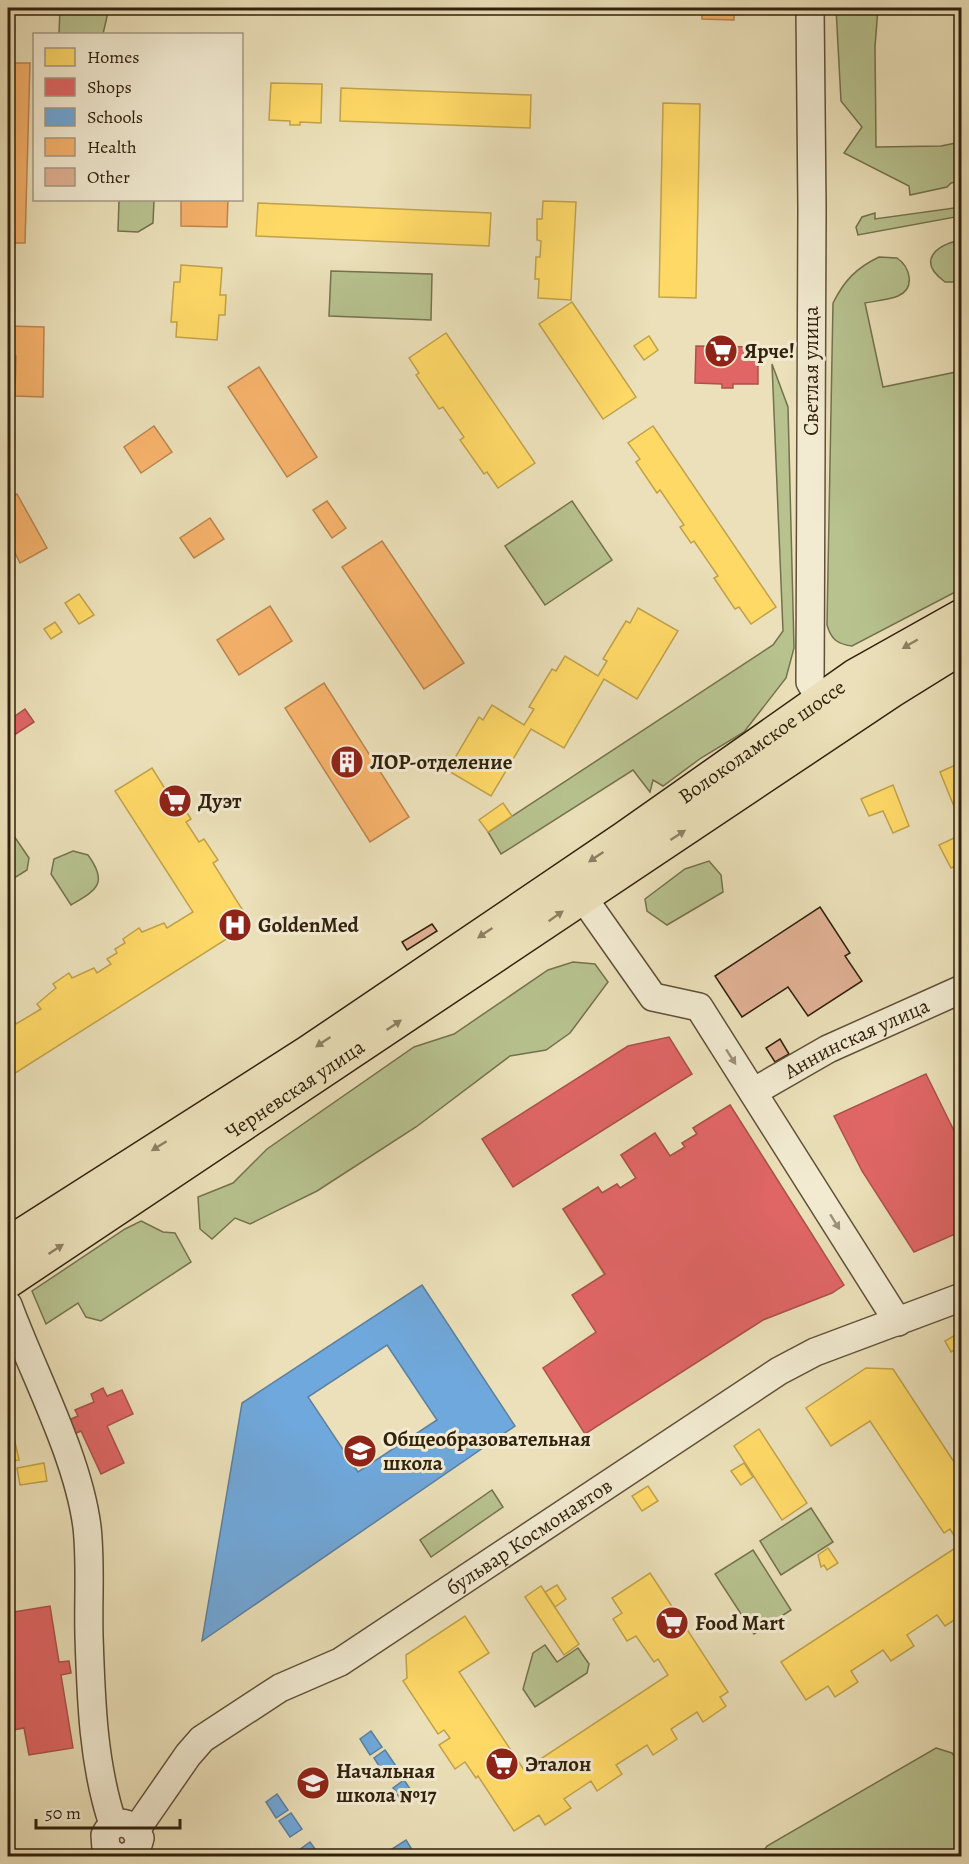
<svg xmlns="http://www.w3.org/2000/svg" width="969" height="1864" font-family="Alegreya,serif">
<rect width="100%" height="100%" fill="#ebe0b9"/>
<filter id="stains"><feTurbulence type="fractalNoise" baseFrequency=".00333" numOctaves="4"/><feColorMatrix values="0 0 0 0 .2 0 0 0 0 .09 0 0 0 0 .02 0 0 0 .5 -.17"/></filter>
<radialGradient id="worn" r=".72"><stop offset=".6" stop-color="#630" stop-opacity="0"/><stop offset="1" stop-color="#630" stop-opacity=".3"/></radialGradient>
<g fill="#b7c28f" stroke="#74724e" stroke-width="1.5">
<polygon points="60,8 109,8 103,34 59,34"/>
<polygon points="836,8 878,8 875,47 876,147 941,146 961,142 961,181 951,183 947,187 910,195 909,186 844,153 862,127 841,101"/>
<polygon points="119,200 154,200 153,223 138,232 118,231"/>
<polygon points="961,207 961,216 858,235 856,227 862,217 875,213 875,219"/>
<path d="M 961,240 L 961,282 L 945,282 C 916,261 936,245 961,240 Z"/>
<path d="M 879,257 L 897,258 C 910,267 916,288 898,296 C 888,300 875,301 865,303 L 883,387 L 961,371 L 961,589 L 852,646 C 837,644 831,639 827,625 L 833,303 C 844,281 856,268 879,257 Z"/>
<polygon points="331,271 432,274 431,320 329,316"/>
<polygon points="772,364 788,407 794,648 786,678 744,732 701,758 663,786 653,780 650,792 633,770 501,854 488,832 773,645 783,631"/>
<polygon points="572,501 612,560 545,605 505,546"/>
<polygon points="8,836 14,836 29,858 27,870 8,882"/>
<path d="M 73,851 L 88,855 C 109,884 96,890 71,905 L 51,874 L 54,859 Z"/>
<polygon points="709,861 721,875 723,892 667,925 647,911 645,899 685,869"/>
<polygon points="573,962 595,964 608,982 570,1033 546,1050 510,1056 416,1127 317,1191 250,1224 235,1218 212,1239 200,1229 198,1197 233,1183 267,1149 414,1047 454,1034 548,970"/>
<polygon points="141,1221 163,1232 175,1233 191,1262 101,1321 86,1317 78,1303 46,1324 32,1291 125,1229"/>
<polygon points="492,1490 503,1507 431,1557 420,1540"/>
<polygon points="811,1508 833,1542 781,1575 760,1541"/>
<polygon points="753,1550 791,1610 754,1634 715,1574"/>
<polygon points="545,1645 557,1662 578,1648 589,1664 587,1673 535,1707 523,1689 533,1653"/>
<polygon points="936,1748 952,1753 961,1766 961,1856 760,1856 767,1846"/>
</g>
<g fill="#ffd966" stroke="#c1a24b" stroke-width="1.5">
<polygon points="271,83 322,84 321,123 300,122 300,125 290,125 290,121 269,120"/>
<polygon points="341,88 531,95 530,128 340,121"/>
<polygon points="663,103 700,104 696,298 659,297"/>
<polygon points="543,201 576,202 571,300 538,298 539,279 535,279 536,257 540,257 541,241 537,240 537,219 542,219"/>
<polygon points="258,203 491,213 489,246 256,236"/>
<polygon points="181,265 222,268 220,295 226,295 225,315 219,315 217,340 176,337 177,322 171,322 174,282 180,282"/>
<polygon points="572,302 636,397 603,419 539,324"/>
<polygon points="446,333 535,463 498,488 487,472 484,474 460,440 464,437 443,407 439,409 416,375 419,373 409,358"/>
<polygon points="649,336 658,350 644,360 634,346"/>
<polygon points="653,426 776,607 751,624 739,607 735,609 714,578 718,576 694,541 691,543 680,527 684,525 660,490 657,493 636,462 640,459 628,443"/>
<polygon points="79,594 94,615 79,624 65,603"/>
<polygon points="638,608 678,631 637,699 604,679 564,748 531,729 491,796 452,773 460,759 456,756 479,717 483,720 492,705 524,725 534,709 529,707 552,669 556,671 565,656 598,676 607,661 603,659 626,621 630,623"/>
<polygon points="55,622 62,632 51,639 44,629"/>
<polygon points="960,763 962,821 960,821 940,772"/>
<polygon points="152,768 172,800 177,797 191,819 186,822 199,842 204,839 218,860 213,863 247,917 243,920 247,926 9,1077 8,1011 16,1024 41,1009 37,1004 56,988 53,984 69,973 72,978 94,968 97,973 111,964 107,959 117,953 115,949 125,943 123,939 139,928 142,932 164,923 167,928 193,912 115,791"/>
<polygon points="893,785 909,826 893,833 883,811 869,816 861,799"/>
<polygon points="503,803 512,816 488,832 479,820"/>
<polygon points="954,838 962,853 962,863 951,868 939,845"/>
<polygon points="730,1105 823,1252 787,1274 725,1175 629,1235 693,1336 657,1358 563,1209 598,1187 602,1193 617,1184 620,1188 636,1178 621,1155 655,1133 670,1156 685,1147 682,1143 697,1134 693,1128"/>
<polygon points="962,1331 962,1345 951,1352 945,1341"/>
<polygon points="866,1368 893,1369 962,1474 962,1615 945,1626 937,1615 907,1635 914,1646 891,1661 883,1650 851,1671 858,1682 835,1697 828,1686 806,1700 781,1662 960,1545 950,1529 944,1533 870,1421 831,1446 806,1408"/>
<polygon points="8,1424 11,1424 19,1460 8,1462"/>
<polygon points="759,1429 807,1503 782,1520 734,1446"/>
<polygon points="44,1463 47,1481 20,1485 17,1468"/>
<polygon points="744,1463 753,1477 741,1485 731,1471"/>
<polygon points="648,1486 658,1501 642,1511 632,1496"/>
<polygon points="828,1548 838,1563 827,1570 824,1565 821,1567 818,1555"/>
<polygon points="650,1573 728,1692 720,1697 726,1706 703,1722 697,1712 671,1729 677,1739 653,1755 647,1745 616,1765 622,1774 597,1791 591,1781 564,1799 571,1808 545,1825 539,1815 514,1831 478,1776 476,1778 465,1762 455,1769 439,1745 450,1738 444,1730 438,1734 403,1681 407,1678 406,1655 465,1616 489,1653 459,1672 524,1770 668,1675 658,1659 654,1662 636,1636 627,1641 613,1619 622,1613 612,1598"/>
<polygon points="557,1585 566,1599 555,1607 545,1592"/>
<polygon points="541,1586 579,1644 564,1655 525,1597"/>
</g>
<g fill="#e06666" stroke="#ac514b" stroke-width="1.5">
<polygon points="696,346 758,347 758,384 733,384 733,388 722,388 722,384 695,383"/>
<polygon points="25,709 34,722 8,739 8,721"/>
<polygon points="669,1037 692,1074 513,1187 482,1139 628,1046"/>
<polygon points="926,1074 962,1147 962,1231 914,1252 862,1171 834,1116"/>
<polygon points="730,1105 844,1285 832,1293 763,1320 585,1434 543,1368 596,1332 572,1295 605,1274 563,1209 598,1187 602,1193 617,1184 620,1188 636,1178 621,1155 655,1133 670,1156 685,1147 682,1143 697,1134 693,1128"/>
<polygon points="103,1388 107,1396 122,1390 133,1414 107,1426 124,1463 101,1474 81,1431 70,1436 64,1422 78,1416 75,1410 94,1402 91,1394"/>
<polygon points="50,1606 59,1662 69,1661 71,1673 61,1675 73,1748 29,1755 24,1728 8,1731 8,1613"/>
</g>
<g fill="#6fa8dc" stroke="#5c809e" stroke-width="1.5" fill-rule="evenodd">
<path d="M 422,1285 L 515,1426 L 202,1641 L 242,1403 ZM 387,1345 L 437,1420 L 358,1472 L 308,1397 Z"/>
<polygon points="371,1731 382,1747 370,1755 360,1739"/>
<polygon points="385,1750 396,1766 384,1774 374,1758"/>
<polygon points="404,1780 415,1796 404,1804 393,1788"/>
<polygon points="277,1794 288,1810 276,1818 266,1802"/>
<polygon points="291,1813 302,1829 290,1837 279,1821"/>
<polygon points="406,1840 416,1856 381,1856"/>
<polygon points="310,1842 320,1856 303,1856 299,1850"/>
</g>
<g fill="#f6b26b" stroke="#bb864f" stroke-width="1.5">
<polygon points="702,8 734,8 734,20 702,19"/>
<polygon points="14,63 30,63 25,243 8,243 8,76 13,76"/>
<polygon points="181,200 228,200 227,227 181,226"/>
<polygon points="8,326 44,327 43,397 15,396 16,356 8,355"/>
<polygon points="259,367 317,457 287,477 228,387"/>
<polygon points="154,426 172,452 141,473 124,447"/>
<polygon points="17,494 47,548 20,563 8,539 8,499"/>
<polygon points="327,501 346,528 332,538 313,510"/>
<polygon points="210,518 224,539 194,558 180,538"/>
<polygon points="382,541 464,663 424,689 342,567"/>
<polygon points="270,606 292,641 239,675 217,640"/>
<polygon points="324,683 409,817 370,842 285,708"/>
</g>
<g fill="#e0b093" stroke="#31210d" stroke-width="1.5">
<polygon points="820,907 850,953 845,956 862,981 808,1016 788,987 742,1017 715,976"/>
<polygon points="432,924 437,931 407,950 402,942"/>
<polygon points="780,1039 789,1054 775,1062 766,1048"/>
</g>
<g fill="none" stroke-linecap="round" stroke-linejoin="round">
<defs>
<g id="minor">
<polyline points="810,8 812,208 810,682 830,716"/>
<polyline points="572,882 653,997 699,1007 898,1322"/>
<path id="s1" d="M 753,1092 L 828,1049 L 962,989"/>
<path d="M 8,1305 C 33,1373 78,1456 87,1527 C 91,1563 88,1599 89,1636 C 91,1699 93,1765 113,1824"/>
<path id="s2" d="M 136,1830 L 188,1755 L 202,1739 L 280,1688 L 340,1662 L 779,1371 L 815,1352 L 962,1297"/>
<path d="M 115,1856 L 106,1849 L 105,1835 C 111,1823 121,1820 133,1827 L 140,1838 L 136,1852 L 128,1856"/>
</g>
<g id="major">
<path id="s3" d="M 8,1244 L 309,1052 L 625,838 L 855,676 L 962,616"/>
<path id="s4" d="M 8,1281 L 891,691 L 962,647"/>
</g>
</defs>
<use href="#minor" stroke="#605138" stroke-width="30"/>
<use href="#major" stroke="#31210d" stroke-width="36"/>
<use href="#minor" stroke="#f2ebd2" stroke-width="27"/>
<use href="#major" stroke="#ebe0b9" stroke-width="33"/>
</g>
<defs><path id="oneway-solid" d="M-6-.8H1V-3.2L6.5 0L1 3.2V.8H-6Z" transform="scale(1.5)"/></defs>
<g fill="#8e8063">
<use href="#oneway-solid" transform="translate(910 644) rotate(150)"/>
<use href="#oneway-solid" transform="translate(678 835) rotate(-33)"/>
<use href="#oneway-solid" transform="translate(596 857) rotate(146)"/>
<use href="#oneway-solid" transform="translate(556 916) rotate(-35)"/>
<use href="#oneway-solid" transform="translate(485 933) rotate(146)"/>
<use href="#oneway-solid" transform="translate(394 1025) rotate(-34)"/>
<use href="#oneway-solid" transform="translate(323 1042) rotate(146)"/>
<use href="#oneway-solid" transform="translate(159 1146) rotate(148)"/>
<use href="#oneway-solid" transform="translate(56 1249) rotate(-33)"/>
</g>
<g fill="#9b9079">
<use href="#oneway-solid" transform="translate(731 1057) rotate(57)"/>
<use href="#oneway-solid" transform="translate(835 1222) rotate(58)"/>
</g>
<defs>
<symbol id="supermarket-disc" viewBox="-11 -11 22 22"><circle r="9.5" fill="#8f2418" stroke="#f2ebd2"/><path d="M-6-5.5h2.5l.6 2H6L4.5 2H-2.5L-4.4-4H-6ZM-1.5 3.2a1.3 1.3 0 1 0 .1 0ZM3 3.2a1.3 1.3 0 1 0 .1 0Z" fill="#fff"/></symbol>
<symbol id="building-disc" viewBox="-11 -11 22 22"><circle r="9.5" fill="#8f2418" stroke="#f2ebd2"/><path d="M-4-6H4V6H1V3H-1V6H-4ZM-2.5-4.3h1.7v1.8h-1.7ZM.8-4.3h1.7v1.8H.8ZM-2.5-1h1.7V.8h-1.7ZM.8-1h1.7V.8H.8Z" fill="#fff"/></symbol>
<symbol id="hospital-disc" viewBox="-11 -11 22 22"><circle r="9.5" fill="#8f2418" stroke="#f2ebd2"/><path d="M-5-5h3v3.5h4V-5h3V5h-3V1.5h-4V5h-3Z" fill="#fff"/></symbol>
<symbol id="school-disc" viewBox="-11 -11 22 22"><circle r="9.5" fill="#8f2418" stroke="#f2ebd2"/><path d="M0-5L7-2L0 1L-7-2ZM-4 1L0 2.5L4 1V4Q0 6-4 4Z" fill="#fff"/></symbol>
</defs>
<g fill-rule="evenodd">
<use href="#supermarket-disc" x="702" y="332" width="38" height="38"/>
<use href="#building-disc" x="328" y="743" width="38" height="38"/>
<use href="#supermarket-disc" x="156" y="782" width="38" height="38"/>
<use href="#hospital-disc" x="216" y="906" width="38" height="38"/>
<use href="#school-disc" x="341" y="1432" width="38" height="38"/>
<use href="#supermarket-disc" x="653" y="1604" width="38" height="38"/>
<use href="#supermarket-disc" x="483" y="1745" width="38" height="38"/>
<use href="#school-disc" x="294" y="1764" width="38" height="38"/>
</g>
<g text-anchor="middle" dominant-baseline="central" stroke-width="6" stroke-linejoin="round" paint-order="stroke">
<g font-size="21" font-weight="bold" fill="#31210d" stroke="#f2ebd2" text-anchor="start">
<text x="744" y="351">Ярче!</text>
<text x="370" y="762">ЛОР-отделение</text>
<text x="198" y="801">Дуэт</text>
<text x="258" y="925">GoldenMed</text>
<text x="383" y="1439">Общеобразовательная<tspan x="383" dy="24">школа</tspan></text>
<text x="695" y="1623">Food Mart</text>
<text x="525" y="1764">Эталон</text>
<text x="336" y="1771">Начальная<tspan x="336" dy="24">школа №17</tspan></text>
</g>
<g font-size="21" fill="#31210d" stroke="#f2ebd2">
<text transform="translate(811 371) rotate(-90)">Светлая улица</text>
<text stroke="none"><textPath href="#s3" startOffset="906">Волоколамское шоссе</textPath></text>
<text stroke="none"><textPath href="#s1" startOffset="117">Аннинская улица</textPath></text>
<text stroke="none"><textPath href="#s4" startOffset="345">Черневская улица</textPath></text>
<text stroke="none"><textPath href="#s2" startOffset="498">бульвар Космонавтов</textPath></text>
</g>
</g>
<rect width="969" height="1864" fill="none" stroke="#ebe0b9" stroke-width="30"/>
<rect x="9" y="9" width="951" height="1846" fill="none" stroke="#31210d" stroke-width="3"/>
<rect x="15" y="15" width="939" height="1834" fill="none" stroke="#31210d" stroke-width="1.5"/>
<rect x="33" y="33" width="210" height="168" fill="#f2ebd2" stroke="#a59a83" stroke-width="1.5"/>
<rect x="45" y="48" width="30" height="18" fill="#ffd966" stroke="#a59a83" stroke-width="1.5"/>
<text x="87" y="63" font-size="18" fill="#31210d">Homes</text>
<rect x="45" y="78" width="30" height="18" fill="#e06666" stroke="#a59a83" stroke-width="1.5"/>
<text x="87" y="93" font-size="18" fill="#31210d">Shops</text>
<rect x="45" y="108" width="30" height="18" fill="#6fa8dc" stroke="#a59a83" stroke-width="1.5"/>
<text x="87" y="123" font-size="18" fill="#31210d">Schools</text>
<rect x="45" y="138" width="30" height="18" fill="#f6b26b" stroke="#a59a83" stroke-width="1.5"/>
<text x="87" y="153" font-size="18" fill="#31210d">Health</text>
<rect x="45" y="168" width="30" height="18" fill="#e0b093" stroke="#a59a83" stroke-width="1.5"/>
<text x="87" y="183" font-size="18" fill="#31210d">Other</text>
<path d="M36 1819v9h144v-9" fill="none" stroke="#31210d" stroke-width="3"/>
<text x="45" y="1819" font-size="18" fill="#31210d" stroke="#f2ebd2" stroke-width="4.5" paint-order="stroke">50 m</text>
<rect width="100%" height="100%" filter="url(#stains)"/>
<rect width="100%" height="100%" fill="url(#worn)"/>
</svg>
